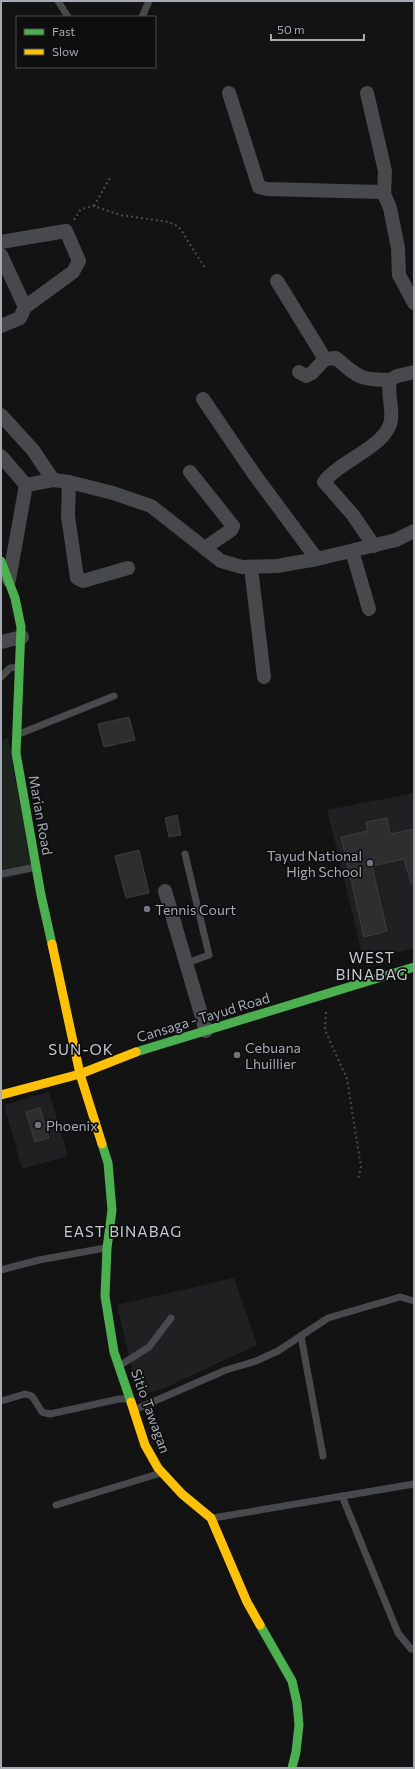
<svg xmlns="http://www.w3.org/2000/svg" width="415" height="1769" font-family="Commissioner,sans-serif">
<rect width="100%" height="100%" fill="#131314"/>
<g fill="#202022">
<polygon points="414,793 414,948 364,961 327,810"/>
<polygon points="49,1092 68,1156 22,1169 4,1105"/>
<polygon points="234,1278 257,1345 162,1389 143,1394 133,1373 117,1305"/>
</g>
<polygon fill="#1d241e" points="8,738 32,872 1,880 1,741"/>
<g fill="#2e2e2f" stroke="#3c3d40">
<polygon points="129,717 135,740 104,747 98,724"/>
<polygon points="177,815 181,835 169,837 165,818"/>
<polygon points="387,818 390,834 414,829 414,883 411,883 404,859 372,866 387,931 364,937 341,837 368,831 366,822"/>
<polygon points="139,850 149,893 126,898 115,856"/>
<polygon points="40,1108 49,1138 35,1142 26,1112"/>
</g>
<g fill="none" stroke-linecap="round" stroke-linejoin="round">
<g stroke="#494b4e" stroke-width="2" stroke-dasharray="2 3" stroke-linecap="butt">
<polyline points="94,206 110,178"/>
<polyline points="74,220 81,209 94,206 120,215 169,222 179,227 205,268"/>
<polyline points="326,1012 325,1030 347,1079 361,1167 358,1179"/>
</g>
<g stroke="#48494c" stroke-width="7">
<polyline points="58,1 68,17"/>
<polyline points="142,17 149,1"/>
<polyline points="1,677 10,668 19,667"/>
<polyline points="19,734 114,696"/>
<polyline points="185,854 209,955 187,963"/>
<polyline points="1,874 36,867"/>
<polyline points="1,1270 39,1260 105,1248"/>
<polyline points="301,1336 323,1456"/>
<polyline points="119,1366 149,1347 171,1318"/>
<polyline points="1,1401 25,1394 32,1396 42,1412 50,1414 119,1399 127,1399"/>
<polyline points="134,1410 226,1370 256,1361 278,1351 328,1318 400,1297 414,1301"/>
<polyline points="342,1496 398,1633 411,1649 414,1649"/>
<polyline points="56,1505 161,1473"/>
<polyline points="213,1518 414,1484"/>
</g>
<g stroke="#48494c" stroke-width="14">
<polyline points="229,93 259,187 267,189 381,192 384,194 390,208 398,248 399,275 414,303"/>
<polyline points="367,93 385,171 384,194"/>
<polyline points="1,242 66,231 79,261 73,272 25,307 20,318 1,326"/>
<polyline points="1,255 25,307"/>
<polyline points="277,281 325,359"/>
<path d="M 299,372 L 306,376 L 312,373 L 325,359 L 336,358 C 359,378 360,380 390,380"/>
<polyline points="203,399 254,474 317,559"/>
<polyline points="1,415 33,450 53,480"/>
<polyline points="1,456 26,485 9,580"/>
<polyline points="190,472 233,526 231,530 205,548"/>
<polyline points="69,482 68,516 77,578 83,581 128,568"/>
<polyline points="26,485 53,480 69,482 113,493 151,506 221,561 242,567 277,566 317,559 396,540 414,531"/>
<path d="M 374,546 L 353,515 L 324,482 C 339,461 388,446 391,420 C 393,407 387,394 390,380 L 397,376 L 414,372"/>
<polyline points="352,551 369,609"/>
<polyline points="251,568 264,677"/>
<polyline points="1,642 22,637"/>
<polyline points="165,891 206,1031"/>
</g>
<g stroke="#4caf50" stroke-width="9">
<polyline points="1,561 15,598 21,627 16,753 41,895 52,944"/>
<polyline points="136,1052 414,967"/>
<polyline points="102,1144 108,1163 112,1210 107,1248 105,1296 114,1352 131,1402"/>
<polyline points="260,1625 292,1681 297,1703 299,1725 296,1752 292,1768"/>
</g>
<g stroke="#ffc107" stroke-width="9">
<polyline points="52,944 80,1074 102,1144"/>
<polyline points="1,1095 80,1074 136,1052"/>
<polyline points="131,1402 145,1445 158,1468 182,1494 211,1518 247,1602 260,1625"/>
</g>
</g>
<g fill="#72757c" stroke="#0e0e0f" stroke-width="1.5">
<circle cx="370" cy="863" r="4"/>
<circle cx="147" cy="909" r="4"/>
<circle cx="237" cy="1055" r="4"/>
<circle cx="38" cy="1125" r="4"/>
</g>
<g text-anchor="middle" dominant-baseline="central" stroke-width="3.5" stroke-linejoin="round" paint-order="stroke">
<g font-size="14" fill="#a5aab4" stroke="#0e0e0f">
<text transform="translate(41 815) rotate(80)">Marian Road</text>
<text transform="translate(203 1017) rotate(-17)">Cansaga - Tayud Road</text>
<text transform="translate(151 1411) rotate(70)">Sitio Tawagan</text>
</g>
<g font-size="14" fill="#a5aab4" stroke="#0e0e0f" text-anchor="start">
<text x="362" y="855" text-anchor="end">Tayud National<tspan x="362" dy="16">High School</tspan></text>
<text x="155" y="909">Tennis Court</text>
<text x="245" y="1047">Cebuana<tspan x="245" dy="16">Lhuillier</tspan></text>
<text x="46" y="1125">Phoenix</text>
</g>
<g font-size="15" letter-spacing="1" fill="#c6c9d0" stroke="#0e0e0f">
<text x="372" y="957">WEST<tspan x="372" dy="17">BINABAG</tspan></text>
<text x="81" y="1049">SUN-OK</text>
<text x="123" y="1231">EAST BINABAG</text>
</g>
</g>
<rect width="415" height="1769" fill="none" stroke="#a5aab4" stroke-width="4"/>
<rect x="16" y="16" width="140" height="52" fill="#0e0e0f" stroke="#4a4c51"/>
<rect x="24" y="29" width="20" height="6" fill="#4caf50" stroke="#4a4c51"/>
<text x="52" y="36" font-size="12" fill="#a5aab4">Fast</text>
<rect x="24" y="49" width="20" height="6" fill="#ffc107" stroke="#4a4c51"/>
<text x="52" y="56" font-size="12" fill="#a5aab4">Slow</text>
<path d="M271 34v6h93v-6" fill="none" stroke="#a5aab4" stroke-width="2"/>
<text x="277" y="34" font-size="12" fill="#a5aab4" stroke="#0e0e0f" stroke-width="3" paint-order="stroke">50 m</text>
</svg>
